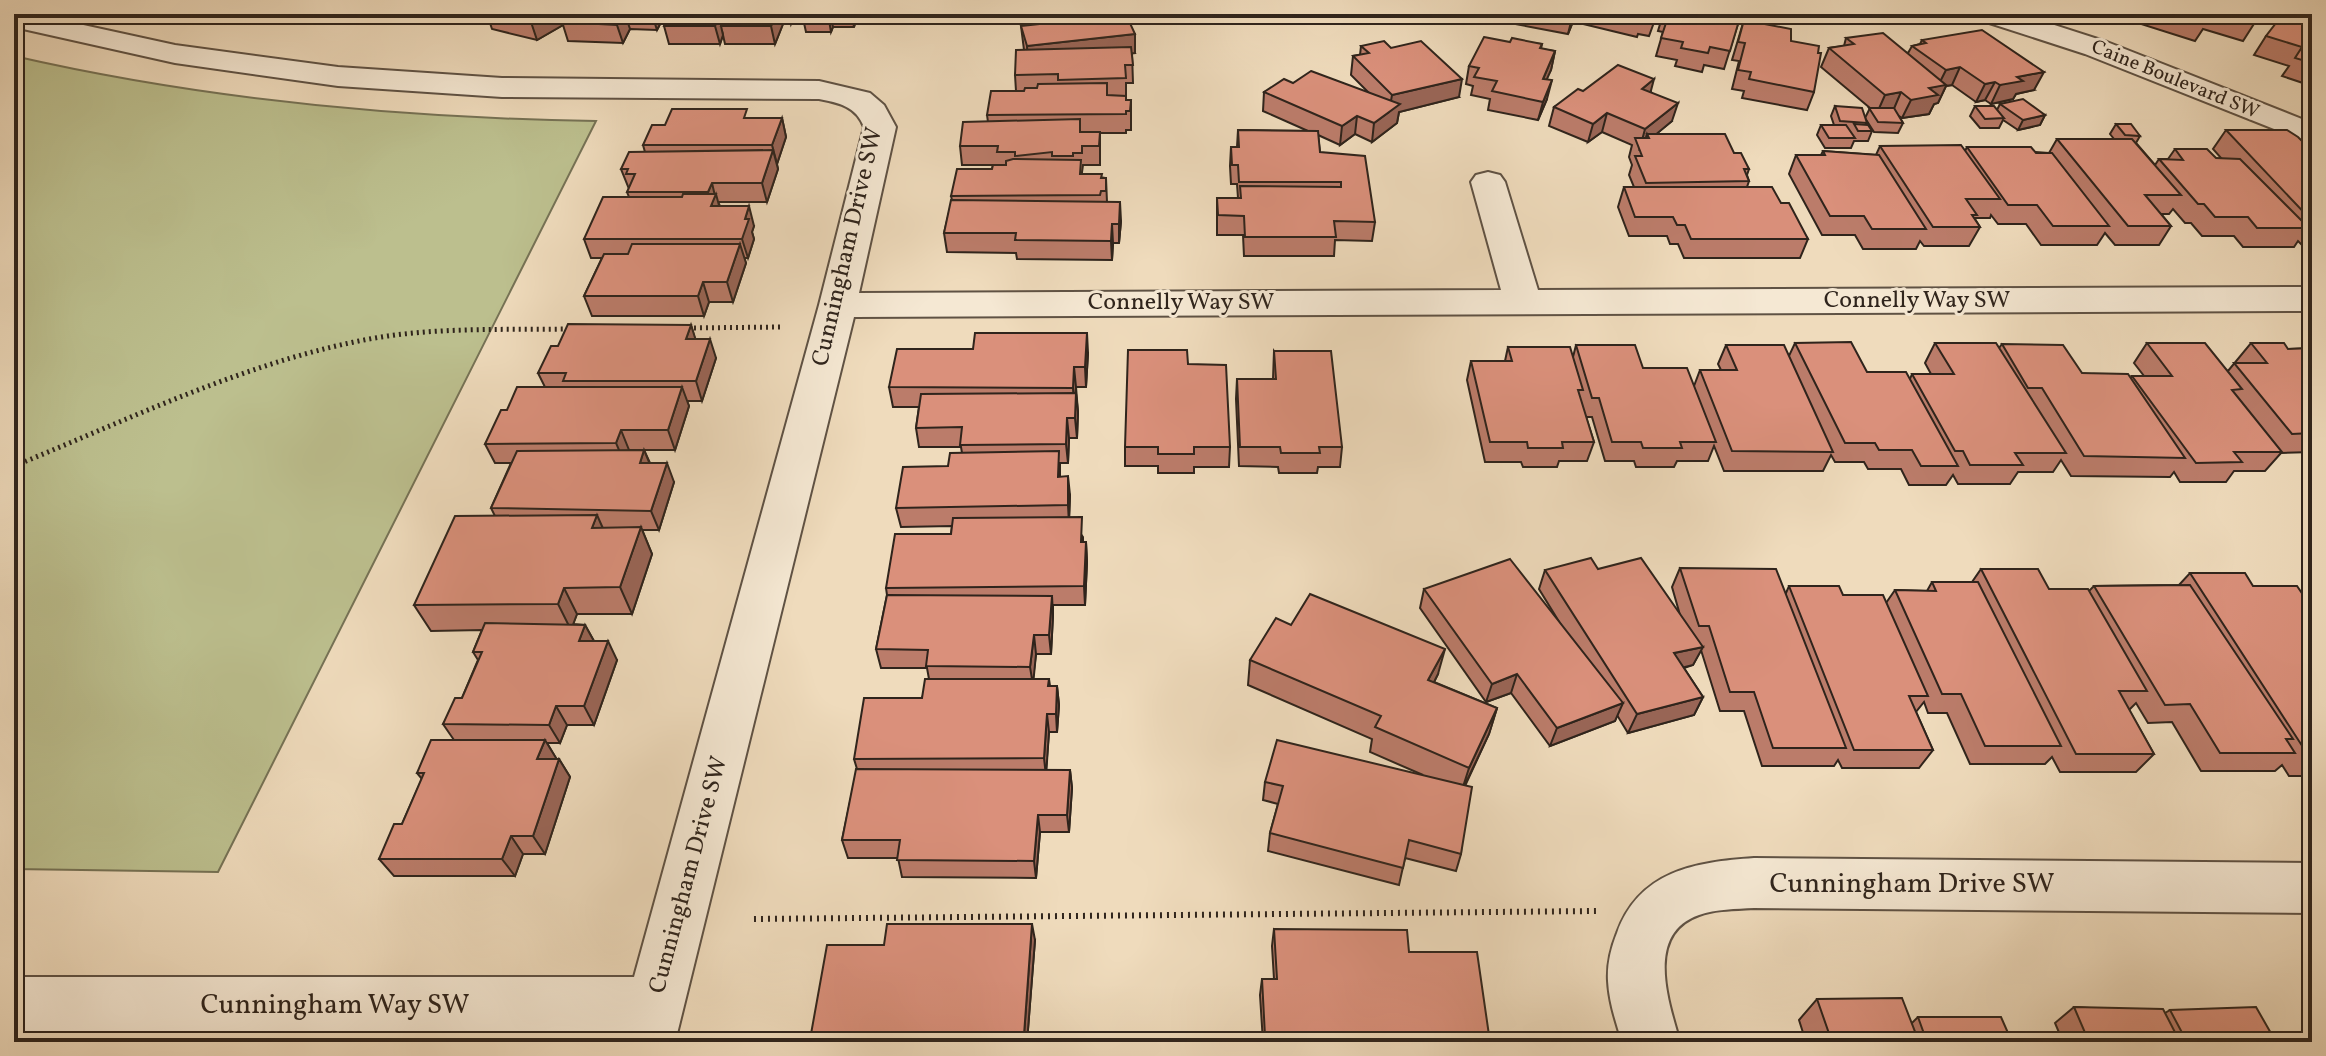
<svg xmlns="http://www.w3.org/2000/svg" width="2326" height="1056" font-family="Vollkorn,serif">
<rect width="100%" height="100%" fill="#efdbbc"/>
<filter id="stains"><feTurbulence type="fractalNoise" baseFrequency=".0025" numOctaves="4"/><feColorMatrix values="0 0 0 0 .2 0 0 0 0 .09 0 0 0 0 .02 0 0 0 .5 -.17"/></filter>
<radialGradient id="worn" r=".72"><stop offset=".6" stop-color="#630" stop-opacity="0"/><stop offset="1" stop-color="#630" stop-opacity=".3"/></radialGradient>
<path fill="#bcbf8e" stroke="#767255" stroke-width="2" d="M 14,56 C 206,100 399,118 596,121 L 218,872 L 14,869 Z"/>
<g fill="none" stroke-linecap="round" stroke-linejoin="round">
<defs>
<g id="minor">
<path d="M 14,14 L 33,14 L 175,45 L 338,67 L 502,78 L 819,81 L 870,93 L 884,105 L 896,127 L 859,293 L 1501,290 L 1471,182 L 1476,175 L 1488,172 L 1500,175 L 1505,182 L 1538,290 L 2312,287 L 2312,311 L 854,317 L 675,1042 L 617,1042 L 619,1033 L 14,1033 L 14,977 L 634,977 L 819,305 L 864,127 C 856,106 839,103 819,99 L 502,97 L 338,86 L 175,63 L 14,27 Z"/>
<polygon points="1975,14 2020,14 2107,42 2312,123 2312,144 2085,54 1980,20"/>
<path d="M 1754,858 L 2312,863 L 2312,913 L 1754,908 C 1736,909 1716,909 1699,915 C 1644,934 1669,1003 1680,1042 L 1622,1042 C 1616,1022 1609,1002 1608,981 C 1607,964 1611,948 1617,933 C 1639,871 1695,862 1754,858 Z"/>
</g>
</defs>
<use href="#minor" stroke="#5f5244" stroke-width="4"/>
<g stroke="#2f241c" stroke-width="5" stroke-dasharray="2 4" stroke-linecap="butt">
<polyline points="688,328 781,327"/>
<path d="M 14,466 C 130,419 246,362 369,339 C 435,327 503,330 570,329"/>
</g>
<polyline stroke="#2f241c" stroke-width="6" stroke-dasharray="2 5" stroke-linecap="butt" points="754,919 1597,911"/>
<use href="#minor" fill="#f5e8d3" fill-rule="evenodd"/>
</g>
<g fill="#bb7c6a" stroke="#2f241c" stroke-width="2">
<polygon points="216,14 255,14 252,17"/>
<polygon points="480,14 661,14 660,17 661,22 657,30 630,29 623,43 568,41 563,25 537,40 492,29 489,20 482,18"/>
<polygon points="663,14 795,14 791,24 783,24 775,44 725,44 723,35 720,44 669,44 664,26 665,22"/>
<polygon points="802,14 858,14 854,27 833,27 831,32 806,32"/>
<polygon points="864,14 904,14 903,16 864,15"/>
<polygon points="1016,14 1117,14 1135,53 1132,53 1133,83 1126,83 1126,100 1131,100 1131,130 1126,130 1126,133 1100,133 1100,165 1083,165 1082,172 1082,174 1106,178 1107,202 1121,221 1119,243 1113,243 1112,260 1017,259 1016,253 947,252 944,233 952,200 951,196 992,169 993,165 962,165 960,146 988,122 987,115 1016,91 1015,75 1024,50 1021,26 1026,25"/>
<polygon points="1500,14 1576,14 1568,34 1499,21"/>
<polygon points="1581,14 1657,14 1649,36 1638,34 1637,37 1579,23"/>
<polygon points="1663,14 1741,14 1724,69 1704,65 1702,72 1675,66 1677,60 1656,56 1663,32 1658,31"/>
<polygon points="2120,14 2135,14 2132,17"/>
<polygon points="2147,14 2254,14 2259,16 2243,41 2203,29 2195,41 2141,24"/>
<polygon points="2312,16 2312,86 2282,76 2289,66 2254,55 2266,36"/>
<polygon points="1744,20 1791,41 1814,92 1807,110 1742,98 1744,91 1732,89 1739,61 1732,60"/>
<polygon points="1846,38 1908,53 1912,46 1920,44 1922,40 2034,90 2016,94 2013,99 1991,104 1985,100 1976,102 1952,85 1946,86 1938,103 1934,104 1929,114 1902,118 1899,116 1903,123 1898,133 1874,132 1865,118 1870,108 1821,67 1829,48 1844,46"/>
<polygon points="1510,42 1542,44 1541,49 1555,51 1551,70 1546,79 1547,99 1538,120 1488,110 1490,99 1471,95 1473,86 1466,84 1469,66"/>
<polygon points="1361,46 1391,48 1459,97 1399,112 1397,123 1372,142 1355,134 1340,145 1318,135 1320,152 1375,222 1372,241 1335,240 1334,256 1244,256 1243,235 1217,235 1217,198 1238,198 1237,184 1231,184 1230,166 1231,147 1237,147 1238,130 1308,131 1263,111 1264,92 1293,83 1368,92 1351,75 1353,56 1360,55"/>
<polygon points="1583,91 1651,92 1672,121 1656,134 1734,153 1749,169 1747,175 1749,181 1747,187 1781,203 1808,239 1800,258 1684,258 1678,244 1670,244 1667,236 1629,236 1618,207 1624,187 1634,187 1629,175 1632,165 1629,157 1632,145 1602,132 1588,142 1549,126 1554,107"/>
<polygon points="2000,104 2045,115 2040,125 2018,130 2003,120 1999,128 1980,128 1970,116 1975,106 1997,110"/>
<polygon points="1835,106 1867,123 1866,124 1872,131 1868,141 1854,141 1851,148 1825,148 1817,135 1821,125 1834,125 1831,116"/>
<polygon points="749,118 782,118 786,137 777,164 778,169 767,202 718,202 720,206 754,226 752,232 754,239 748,258 744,258 746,263 733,302 709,302 704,316 592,316 584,296 602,258 591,258 584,239 629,197 627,192 629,189 621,169 645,152 643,145 665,125"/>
<polygon points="2116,124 2140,136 2136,143 2155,165 2159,159 2168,159 2175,149 2216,158 2222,159 2213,149 2226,130 2312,148 2312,247 2304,247 2298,241 2294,247 2243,247 2234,236 2202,236 2191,223 2185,223 2173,209 2169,214 2161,214 2171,226 2159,245 2115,245 2105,233 2097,245 2041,245 2026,224 1998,224 1991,215 1990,218 1975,218 1975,219 1980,227 1969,246 1924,246 1920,241 1916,249 1863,249 1855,235 1822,235 1789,174 1796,155 1821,155 1823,151 1876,155 1880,146 1965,151 1967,147 2049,153 2057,139 2114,139 2110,134"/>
<polygon points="691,325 695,339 716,358 702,401 687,401 689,406 675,450 629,450 644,450 650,463 674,482 659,530 642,530 652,554 632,614 577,614 573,624 585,625 594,641 617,660 594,725 567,725 560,743 547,743 556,758 555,759 559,759 570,777 545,854 523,854 515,876 394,876 379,859 402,824 422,779 417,773 454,740 443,724 462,698 478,660 473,652 482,630 431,631 414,605 495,516 491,508 511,463 495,463 485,444 507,410 545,387 538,373 558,346"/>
<polygon points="1795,343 1867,372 1910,379 1912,374 1931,374 1925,363 1935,343 1999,348 2002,344 2082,373 2131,378 2132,376 2144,376 2134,363 2147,343 2228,371 2251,343 2288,349 2312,348 2312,452 2281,453 2265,471 2234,471 2226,482 2180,482 2174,472 2170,477 2071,476 2061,460 2053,472 2018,472 2010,484 1958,484 1953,475 1946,485 1909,485 1901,469 1868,469 1864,462 1835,462 1831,455 1823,471 1724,471 1714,446 1708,461 1677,461 1674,467 1636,467 1634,461 1605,461 1592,417 1586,417 1594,442 1587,461 1559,461 1557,467 1523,467 1521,462 1485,462 1467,380 1471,361 1505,361 1508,347 1573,357 1576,345 1694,386 1700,370 1721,370 1718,364 1726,345 1789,356"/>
<polygon points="1274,351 1342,447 1340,467 1318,467 1317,473 1279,473 1278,467 1239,466 1236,399 1237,379 1273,379"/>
<polygon points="1088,353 1086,387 1076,387 1078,412 1077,438 1069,438 1068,463 1060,463 1060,476 1070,495 1069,517 1083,537 1083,542 1086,542 1087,562 1085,605 1053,605 1053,615 1051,654 1036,654 1033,679 1049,679 1050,686 1057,686 1059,705 1057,732 1049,732 1046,770 1070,770 1072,788 1069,832 1040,832 1036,878 902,877 898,858 848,858 842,840 857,769 854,759 922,698 929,679 927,668 881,668 876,649 887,595 886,588 951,534 952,526 901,527 896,508 948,466 962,453 961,447 919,447 916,428 919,407 893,407 889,387"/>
<polygon points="1188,364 1230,447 1229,467 1194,467 1194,473 1158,473 1158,466 1125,466 1125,447"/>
<polygon points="1680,568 1786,593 1789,586 1886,603 1895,590 1927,591 1932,582 1972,582 1981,569 2049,589 2089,591 2094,586 2179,585 2190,573 2253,586 2310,604 2312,602 2312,776 2289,776 2282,765 2275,771 2201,771 2172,722 2148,723 2136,703 2129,710 2154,754 2136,772 2060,772 2052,757 2045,764 1970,764 1947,713 1928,713 1924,702 1916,712 1933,750 1919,768 1842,768 1838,760 1834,766 1762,766 1744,711 1720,711 1701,650 1693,665 1684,668 1703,697 1694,715 1628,733 1617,715 1615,721 1550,746 1511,693 1486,702 1420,608 1424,589 1561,625 1539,589 1545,570 1598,569 1680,615 1672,587"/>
<polygon points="1291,625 1438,674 1434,682 1497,708 1489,734 1465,786 1461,854 1456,871 1405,858 1399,885 1268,851 1270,833 1278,804 1263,800 1265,782 1423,775 1370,752 1372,739 1248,685 1250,660"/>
<polygon points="1274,929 1409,952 1490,1042 1263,1042 1260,995 1262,979 1274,979 1272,946"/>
<polygon points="1035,940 1027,1042 815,1042 811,1034"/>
<polygon points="1817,999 1912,1023 1918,1017 2012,1042 1806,1042 1799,1020"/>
<polygon points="2074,1007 2165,1013 2170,1010 2276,1042 2063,1042 2055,1023"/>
</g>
<g fill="#996556" stroke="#2f241c" stroke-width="2">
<polygon points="291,14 332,14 294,20"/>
<polygon points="545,14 570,14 562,22 563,25 537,40 531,22"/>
<polygon points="623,14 625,14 630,29 623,43 617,25"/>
<polygon points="652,14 661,14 660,17 661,22 657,30"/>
<polygon points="719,14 728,14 721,26 723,35 720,44 715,26"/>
<polygon points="776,14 781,14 783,24 775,44 771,26"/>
<polygon points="789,14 795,14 791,24"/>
<polygon points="828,14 830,14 833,27 831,32"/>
<polygon points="852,14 858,14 854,27"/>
<polygon points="1031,14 1093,14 1050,23 1048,17 1049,28 1032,32"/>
<polygon points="1573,14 1576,14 1568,34"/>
<polygon points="1135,34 1135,53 1028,65 1027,46"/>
<polygon points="1555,51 1551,70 1539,97 1543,79"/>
<polygon points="1960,67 1952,85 1946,86 1938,103 1934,104 1929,114 1902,118 1911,100 1929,88 1938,86 1946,70"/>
<polygon points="2044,72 2034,90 2016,94 2013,99 1991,104 2000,85 2017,77"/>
<polygon points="1462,79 1459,97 1399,112 1397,123 1372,142 1374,123 1389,112 1392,95"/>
<polygon points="1654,79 1649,98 1642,89"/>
<polygon points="1552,80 1547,99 1538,120 1543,102"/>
<polygon points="1995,82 1985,100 1976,102 1985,84"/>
<polygon points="1901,92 1893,111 1877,113 1885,95"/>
<polygon points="1678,103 1672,121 1648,141 1649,138 1647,134 1644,144 1640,148 1645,129"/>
<polygon points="1607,113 1602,132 1588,142 1593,124"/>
<polygon points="2045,115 2040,125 2018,130 2023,120"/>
<polygon points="1357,116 1355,134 1340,145 1342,126"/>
<polygon points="782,118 786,137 777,164 772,145"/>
<polygon points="773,150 778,169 767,202 762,183"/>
<polygon points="712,183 715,196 716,194 721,213 711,206 712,205 708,192"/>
<polygon points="1120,202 1121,221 1119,243 1119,224"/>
<polygon points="749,206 754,226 752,232 754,239 748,258 742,239 745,219"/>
<polygon points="1112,224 1113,243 1112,260 1111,241"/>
<polygon points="740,244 746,263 733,302 727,282"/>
<polygon points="703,282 709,302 704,316 698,296"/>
<polygon points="691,325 697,344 686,339"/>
<polygon points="1087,333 1088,353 1086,387 1085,367"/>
<polygon points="710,339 716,358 702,401 696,381"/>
<polygon points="1074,367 1076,387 1074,407 1073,388"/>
<polygon points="682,387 689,406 675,450 668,430"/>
<polygon points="1076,393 1078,412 1077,438 1075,418"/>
<polygon points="1067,418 1069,438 1068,463 1066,444"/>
<polygon points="621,430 629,450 624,462 616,443"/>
<polygon points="644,450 652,469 640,463"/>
<polygon points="667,463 674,482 659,530 651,511"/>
<polygon points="1068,476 1070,495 1069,524 1068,505"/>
<polygon points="597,515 609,542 592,528"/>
<polygon points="641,527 652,554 632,614 620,587"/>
<polygon points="1086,542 1087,562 1085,605 1084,586"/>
<polygon points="564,588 577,614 571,630 558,604"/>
<polygon points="1052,596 1053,615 1051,654 1049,635"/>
<polygon points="585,625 595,643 579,641"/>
<polygon points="1034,635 1036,654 1033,685 1030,667"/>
<polygon points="608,641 617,660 594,725 584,706"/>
<polygon points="1703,647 1693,665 1665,672 1674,653"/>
<polygon points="1445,649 1438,674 1422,706 1428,680"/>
<polygon points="1517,674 1511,693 1486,702 1492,684"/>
<polygon points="1057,686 1059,705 1057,732 1056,714"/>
<polygon points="1703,697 1694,715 1628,733 1637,714"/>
<polygon points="1623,703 1615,721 1550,746 1557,728"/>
<polygon points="556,706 567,725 560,743 549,725"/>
<polygon points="1497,708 1489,734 1461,793 1469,768"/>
<polygon points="1047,714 1049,732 1046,776 1044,758"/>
<polygon points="545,740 556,758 548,777 537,759"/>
<polygon points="559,759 570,777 545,854 533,836"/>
<polygon points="1070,770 1072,788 1069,832 1067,815"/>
<polygon points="1038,815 1040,832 1036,878 1034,861"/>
<polygon points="511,836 523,854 515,876 502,859"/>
<polygon points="1032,924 1035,940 1027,1042 1025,1042 1024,1035"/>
</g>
<g fill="#da907b" stroke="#2f241c" stroke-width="2">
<polygon points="497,14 545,14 531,22"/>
<polygon points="567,14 623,14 617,25 562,22"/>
<polygon points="669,14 719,14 715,26 664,26"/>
<polygon points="725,14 776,14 771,26 721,26"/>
<polygon points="1078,14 1117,14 1120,22 1129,21 1135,34 1027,46 1021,26 1050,23 1048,17"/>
<polygon points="1622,14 1656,14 1654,18 1643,16 1642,19"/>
<polygon points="1668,14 1741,14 1730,51 1710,47 1708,53 1681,48 1683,42 1661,38 1669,14"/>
<polygon points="2177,14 2212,14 2206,22"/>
<polygon points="2223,14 2253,14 2259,16 2254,23"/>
<polygon points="2283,14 2304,14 2312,16 2312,63 2295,58 2302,47 2266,36"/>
<polygon points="1744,20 1791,29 1791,41 1819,46 1818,53 1821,53 1814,92 1749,79 1751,72 1738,70 1745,43 1738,42"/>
<polygon points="1982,30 2044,72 2017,77 2023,81 2000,85 1995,82 1985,84 1960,67 1946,70 1912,46 1926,43 1922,40"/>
<polygon points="1883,33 1946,85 1929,88 1938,95 1911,100 1901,92 1885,95 1829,48 1854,44 1846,38"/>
<polygon points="1484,37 1510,42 1512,38 1542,44 1540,48 1555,51 1543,79 1552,80 1543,102 1492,91 1497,81 1474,77 1479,68 1469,66"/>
<polygon points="1384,41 1391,48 1421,41 1462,79 1392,95 1353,56 1369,53 1361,46"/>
<polygon points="1131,47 1133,65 1125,65 1126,78 1058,80 1058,74 1015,75 1016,50"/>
<polygon points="1618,65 1654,79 1642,89 1678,103 1645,129 1607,113 1593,124 1554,107 1578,89 1583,91"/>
<polygon points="1311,71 1400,104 1374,123 1357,116 1342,126 1264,92 1284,79 1293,83"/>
<polygon points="1107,83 1107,95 1126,96 1126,100 1131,100 1130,111 1126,111 1126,114 987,115 991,91 1024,91 1025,88 1037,88 1038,84"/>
<polygon points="2023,99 2045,115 2023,120 2000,104"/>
<polygon points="1835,106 1862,108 1867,123 1840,121"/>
<polygon points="1975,106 1994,106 2004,118 1985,119"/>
<polygon points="1869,108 1894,108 1903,123 1878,122"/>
<polygon points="672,109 747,109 744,118 782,118 772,145 643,145 652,125 665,125"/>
<polygon points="1080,119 1080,132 1100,132 1099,146 1082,146 1082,153 1073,153 1073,156 1052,156 1052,152 1015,156 1015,152 997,152 998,146 960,146 963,122"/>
<polygon points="1854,124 1868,125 1872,131 1858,131"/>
<polygon points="2116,124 2131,124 2140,136 2125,135"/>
<polygon points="1821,125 1846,125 1855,138 1829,138"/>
<polygon points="1238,130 1318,131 1320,152 1365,156 1375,222 1334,221 1336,237 1245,237 1244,216 1218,215 1217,198 1241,198 1240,186 1341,187 1341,182 1239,182 1238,165 1232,165 1231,147 1239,147"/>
<polygon points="2226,130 2287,130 2298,137 2309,148 2312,148 2312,221"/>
<polygon points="1647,134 1725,134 1734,153 1741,153 1749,169 1744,169 1749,181 1646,183 1635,156 1642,156 1635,138 1649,138"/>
<polygon points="2057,139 2132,139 2181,195 2145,195 2171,226 2128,226"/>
<polygon points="1961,145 2000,199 1966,199 1977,215 1972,215 1980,227 1933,227 1880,146"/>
<polygon points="1967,147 2031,147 2036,153 2052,153 2109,226 2053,226 2037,205 2008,205"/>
<polygon points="2175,149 2207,149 2216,158 2240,159 2309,228 2257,228 2248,217 2215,217 2204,204 2198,204 2159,159 2183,160"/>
<polygon points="773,150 762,183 712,183 708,192 627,192 635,174 626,174 628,169 621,169 629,152"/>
<polygon points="1823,151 1879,155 1926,229 1872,229 1864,216 1830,216 1796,155 1825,155"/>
<polygon points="1013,159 1081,160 1080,174 1102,174 1101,178 1106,178 1106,191 1101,191 1100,195 951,196 957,169 992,169 993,165 1006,165 1006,161"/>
<polygon points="1624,187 1772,187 1781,203 1789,203 1808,239 1691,239 1685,225 1677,225 1673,217 1635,217"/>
<polygon points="683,194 716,194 711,206 749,206 745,219 749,219 742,239 584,239 603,197 682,197"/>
<polygon points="951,200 1120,202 1119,224 1112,224 1111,241 1015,240 1016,233 944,233"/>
<polygon points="632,244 740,244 727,282 703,282 698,296 584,296 604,254 628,254"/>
<polygon points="568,324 691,325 686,339 710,339 696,381 563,381 566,373 538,373 551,346 558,346"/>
<polygon points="975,333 1087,333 1085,367 1074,367 1073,388 889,387 897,349 973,349"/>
<polygon points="1851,342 1867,372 1906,372 1958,466 1921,466 1912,450 1879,450 1875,443 1845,443 1795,343"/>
<polygon points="1935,343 1996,343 2066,453 2015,453 2023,465 1970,465 1963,451 1955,451 1912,374 1954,374"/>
<polygon points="2147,343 2205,343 2242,389 2232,390 2282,452 2234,452 2242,462 2196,463 2132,376 2172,376"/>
<polygon points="2251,343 2284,343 2288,349 2312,348 2312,433 2292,434 2234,363 2267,363"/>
<polygon points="2002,344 2063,345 2082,373 2128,374 2185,458 2084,456 2042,388 2028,388"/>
<polygon points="1576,345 1635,345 1643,368 1687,368 1716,442 1680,442 1682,448 1643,448 1641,442 1612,442 1599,398 1592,398"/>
<polygon points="1726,345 1784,345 1833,452 1732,451 1700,370 1737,370"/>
<polygon points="1508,347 1570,347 1583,390 1578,390 1594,442 1562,442 1563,448 1528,448 1527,442 1490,442 1471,361 1512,361"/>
<polygon points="1128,350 1187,350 1188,364 1226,365 1230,447 1194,447 1194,454 1158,454 1158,447 1125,447"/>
<polygon points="1274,351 1331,351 1342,447 1319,447 1320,453 1281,453 1280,447 1240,447 1237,379 1276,379"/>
<polygon points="517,387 682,387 668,430 621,430 616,443 485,444 501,410 507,410"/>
<polygon points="1076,393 1075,418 1067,418 1066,444 960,445 962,427 916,428 921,394"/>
<polygon points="644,450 640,463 667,463 651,511 491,508 517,451"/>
<polygon points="1059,451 1058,477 1068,476 1068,505 896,508 903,467 948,466 950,453"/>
<polygon points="597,515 592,528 641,527 620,587 564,588 558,604 414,605 455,516"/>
<polygon points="1082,517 1081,542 1086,542 1084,586 886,588 895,534 951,534 953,518"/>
<polygon points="1591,558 1598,569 1641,558 1703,647 1674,653 1703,697 1637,714 1545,570"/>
<polygon points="1510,559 1623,703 1557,728 1517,674 1492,684 1424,589"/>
<polygon points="1680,568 1776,569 1846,748 1773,748 1754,692 1730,692 1709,626 1699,626"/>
<polygon points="1981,569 2038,569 2049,589 2088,589 2147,691 2119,691 2154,754 2076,754"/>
<polygon points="2190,573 2245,573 2253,586 2297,586 2312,608 2312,758 2310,758"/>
<polygon points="1932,582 1978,582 2061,746 1985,746 1961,694 1942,694 1895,590 1936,591"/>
<polygon points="2190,585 2293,739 2286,739 2295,753 2220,753 2190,704 2165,705 2094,586"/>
<polygon points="1789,586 1839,586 1843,595 1883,595 1928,696 1909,696 1933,750 1854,750"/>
<polygon points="1310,594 1445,649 1428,680 1497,708 1469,768 1375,727 1381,716 1250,660 1276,618 1291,625"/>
<polygon points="887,595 1052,596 1049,635 1034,635 1030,667 926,666 928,650 876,649"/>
<polygon points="485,623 585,625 579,641 608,641 584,706 556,706 549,725 443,724 455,698 462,698 482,652 473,652"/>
<polygon points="925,679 1049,679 1048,686 1057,686 1056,714 1047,714 1044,758 854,759 864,698 922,698"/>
<polygon points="431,740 545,740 537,759 559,759 533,836 511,836 502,859 379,859 394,824 402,824 424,773 417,773"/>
<polygon points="1277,740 1472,787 1461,854 1409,840 1403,868 1270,833 1283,786 1265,782"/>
<polygon points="856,769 1070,770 1067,815 1038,815 1034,861 897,860 900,840 842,840"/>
<polygon points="887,924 1032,924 1024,1035 811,1034 827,945 884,945"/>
<polygon points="1274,929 1407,930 1409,952 1477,952 1490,1042 1392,1042 1391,1036 1265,1036 1262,979 1277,979"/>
<polygon points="1902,998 1919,1042 1832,1042 1817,999"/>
<polygon points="2074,1007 2163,1009 2180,1042 2089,1042"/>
<polygon points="2256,1007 2276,1042 2187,1042 2170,1010"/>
<polygon points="1918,1017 2001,1017 2012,1042 1927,1042"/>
</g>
<g text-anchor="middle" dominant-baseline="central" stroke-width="6" stroke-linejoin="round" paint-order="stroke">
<g font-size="20" fill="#2f241c" stroke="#f5e8d3">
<text transform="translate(2175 80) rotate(22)">Caine Boulevard SW</text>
</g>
<g font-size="24" fill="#2f241c" stroke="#f5e8d3">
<text transform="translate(848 247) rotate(-77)">Cunningham Drive SW</text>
<text x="1917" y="301">Connelly Way SW</text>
<text x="1181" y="303">Connelly Way SW</text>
<text transform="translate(689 875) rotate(-75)">Cunningham Drive SW</text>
</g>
<g font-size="28" fill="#2f241c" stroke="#f5e8d3">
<text x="1912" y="884">Cunningham Drive SW</text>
<text x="335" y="1005">Cunningham Way SW</text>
</g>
</g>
<rect width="2326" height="1056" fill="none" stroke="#efdbbc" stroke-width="48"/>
<rect x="16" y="16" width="2294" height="1024" fill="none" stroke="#2f241c" stroke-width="4"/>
<rect x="24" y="24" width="2278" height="1008" fill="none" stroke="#2f241c" stroke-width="2"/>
<rect width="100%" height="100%" filter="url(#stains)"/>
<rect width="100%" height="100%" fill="url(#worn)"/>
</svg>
